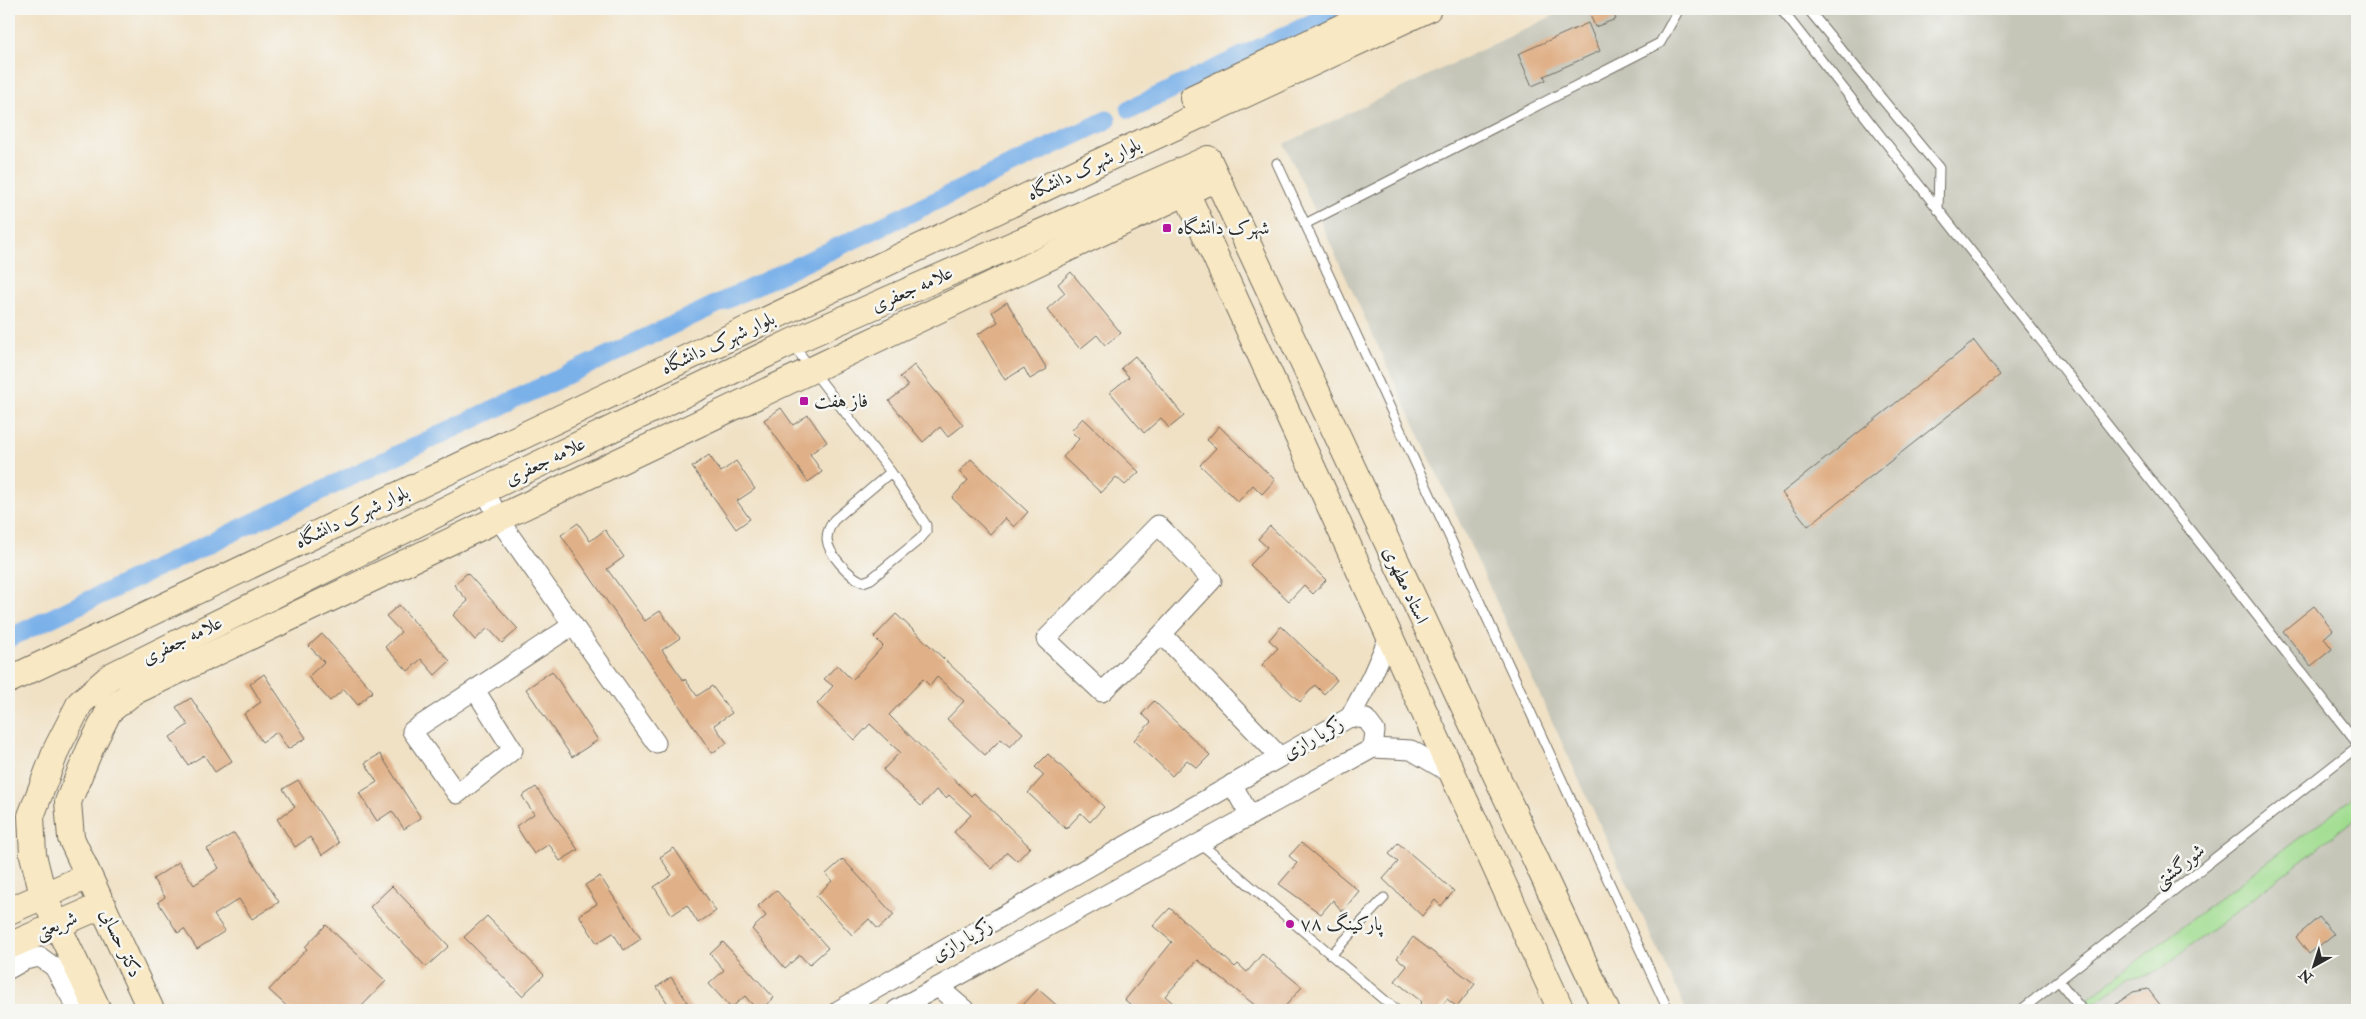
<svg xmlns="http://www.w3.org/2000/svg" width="2366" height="1019" font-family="'IM FELL Double Pica',Amiri,serif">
<rect width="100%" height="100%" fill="#f6f6f2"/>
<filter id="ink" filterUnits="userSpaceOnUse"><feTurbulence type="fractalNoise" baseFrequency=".02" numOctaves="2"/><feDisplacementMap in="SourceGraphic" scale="10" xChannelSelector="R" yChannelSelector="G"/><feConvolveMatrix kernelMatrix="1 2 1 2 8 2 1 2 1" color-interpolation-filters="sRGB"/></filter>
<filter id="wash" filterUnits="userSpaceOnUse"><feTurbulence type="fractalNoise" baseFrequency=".0096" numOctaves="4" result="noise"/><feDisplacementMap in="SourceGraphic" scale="20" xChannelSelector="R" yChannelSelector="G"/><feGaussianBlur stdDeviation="1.12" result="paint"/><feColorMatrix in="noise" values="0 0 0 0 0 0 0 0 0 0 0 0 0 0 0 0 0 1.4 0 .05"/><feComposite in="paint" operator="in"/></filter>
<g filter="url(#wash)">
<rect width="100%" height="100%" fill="#f0e1c5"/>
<polygon fill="#c5c5b8" points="1567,9 2357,9 2357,1010 1686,1010 1284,144"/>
<polygon fill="#a1dd91" stroke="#66845e" points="2356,795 2357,817 2157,972 2130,978 2092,1005 2087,999"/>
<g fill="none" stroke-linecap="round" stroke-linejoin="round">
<g stroke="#7ab1e9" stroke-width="19">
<polyline points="1130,109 1342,9"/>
<polyline points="9,638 1107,120"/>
</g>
</g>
<g id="blocks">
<g fill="#e0b188">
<polygon points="1588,9 1612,9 1616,19 1595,27"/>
<polygon points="1588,23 1600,51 1544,76 1546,80 1532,86 1518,54"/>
<polygon points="1071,272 1121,333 1105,345 1097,335 1080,349 1047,309 1065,293 1058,284"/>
<polygon points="1007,302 1047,369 1030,379 1024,368 1005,380 978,334 998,322 992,312"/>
<polygon points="1974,341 2000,375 1808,526 1782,493"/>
<polygon points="1135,356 1184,416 1169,428 1161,418 1144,433 1110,392 1129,377 1121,368"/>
<polygon points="914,365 963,425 948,437 940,427 923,442 889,401 908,386 900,377"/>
<polygon points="781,408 793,425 808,415 827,442 810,454 822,472 808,482 764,420"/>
<polygon points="1083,418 1139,472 1125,485 1116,477 1101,493 1063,457 1079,439 1071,431"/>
<polygon points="1219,426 1275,480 1262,494 1253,485 1238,502 1200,465 1216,448 1207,440"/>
<polygon points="709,455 721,472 736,461 755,489 737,501 750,519 736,529 692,467"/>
<polygon points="971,459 1028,512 1014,527 1005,518 990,534 952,498 968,480 959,472"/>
<polygon points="578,523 590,541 605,530 624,557 607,569 645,621 660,611 680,638 662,650 684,681 685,679 697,696 712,686 732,713 714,725 727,743 712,753 561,535"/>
<polygon points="1270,526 1326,580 1313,594 1304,585 1289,601 1250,565 1267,547 1258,539"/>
<polygon points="467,573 518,629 502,643 488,628 475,640 453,615 468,601 454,585"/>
<polygon points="399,605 450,661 435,675 421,659 408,671 385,647 401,632 386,616"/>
<polygon points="2314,606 2333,630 2324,638 2332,649 2311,666 2283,631"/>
<polygon points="896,614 1023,733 1010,747 1001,739 985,755 947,719 964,701 937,677 930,686 923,679 889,715 971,796 974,793 1030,847 1017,861 1007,852 992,869 954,832 971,815 949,795 946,798 936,790 921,806 883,770 900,752 891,744 870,724 855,740 817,704 833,686 824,679 837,665 852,680 883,646 874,637"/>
<polygon points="1281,626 1337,680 1324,694 1315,685 1300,702 1262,665 1278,648 1269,640"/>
<polygon points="322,634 373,691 358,705 344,689 330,701 308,677 324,662 309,646"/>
<polygon points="552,671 598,740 572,757 526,689"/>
<polygon points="264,674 306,738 288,749 277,732 262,742 244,714 261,702 250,684"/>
<polygon points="191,698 232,761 215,772 204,755 188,765 170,737 188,725 176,707"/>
<polygon points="1154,701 1210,755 1197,768 1187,760 1172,776 1134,740 1151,722 1142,714"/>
<polygon points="380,754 421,818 404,829 392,811 377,821 359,793 377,782 365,763"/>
<polygon points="1048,754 1104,807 1090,822 1081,813 1066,829 1028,793 1044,775 1035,767"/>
<polygon points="298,780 339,843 322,855 310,837 295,847 277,819 295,807 283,789"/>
<polygon points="536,787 578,850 560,861 549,844 534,854 516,826 534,814 522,796"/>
<polygon points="234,833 279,902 252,919 239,899 214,915 225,931 197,949 184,929 178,933 158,902 165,897 153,879 179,862 194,885 219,868 207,849"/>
<polygon points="1301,843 1359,891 1342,912 1333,900 1321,914 1279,884 1297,863 1289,856"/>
<polygon points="1398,843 1454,891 1441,906 1435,900 1422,916 1383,879 1398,862 1389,854"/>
<polygon points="674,848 716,911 698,923 687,905 672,915 654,887 672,875 660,857"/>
<polygon points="843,859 894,915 878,929 869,919 852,935 816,896 832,881 826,874"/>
<polygon points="600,876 641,939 624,950 613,933 597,943 579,915 597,904 585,885"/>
<polygon points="392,886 449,946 426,967 370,907"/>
<polygon points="776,890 828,948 809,965 800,955 785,968 752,929 766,916 758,906"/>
<polygon points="1170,908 1235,967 1238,964 1247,972 1262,954 1302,987 1282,1010 1261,1010 1198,960 1165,996 1181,1010 1137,1010 1125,1000 1172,942 1153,926"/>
<polygon points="487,916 544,975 522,996 464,937"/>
<polygon points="2319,917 2334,934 2309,954 2296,937"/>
<polygon points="326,925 386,981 358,1010 291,1010 269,990 307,949 305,947"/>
<polygon points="1413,937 1475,984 1457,1007 1447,999 1439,1010 1426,1010 1419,1005 1422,1002 1395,981 1407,966 1397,958"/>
<polygon points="723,942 774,998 760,1010 757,1010 745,996 731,1008 709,984 724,970 710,954"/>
<polygon points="671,977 684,997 693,1010 672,1010 657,987"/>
<polygon points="1038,989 1062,1010 1018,1010"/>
<polygon points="2148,989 2164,1010 2108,1010 2133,992"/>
</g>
</g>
</g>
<g filter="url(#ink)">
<use href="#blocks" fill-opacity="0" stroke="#706b61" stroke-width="1"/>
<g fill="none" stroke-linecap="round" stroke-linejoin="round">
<defs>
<g id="lane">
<polyline points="1781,9 2357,743"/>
<polyline points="1808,9 1939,168 1938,210"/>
<polyline points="1277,163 1668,1010"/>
<polyline points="1305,224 1660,43 1679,9"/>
<path d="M 793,345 L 891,472 L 926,525 L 926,532 L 920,539 L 871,579 L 863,582 C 849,576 828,554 827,539 C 827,531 830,526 834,520 L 891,472"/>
<polyline points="1200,843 1396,1010"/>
<polyline points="1331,955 1384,898"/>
<polyline points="2059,981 2082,1010"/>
<polyline points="2021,1010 2357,747"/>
</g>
<g id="street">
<polyline points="485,490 499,520 656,743"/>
<polyline points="1162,634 1212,580 1158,525 1046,639 1102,692 1162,634 1280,757"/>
<polyline points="475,690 513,750 457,794 412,731 573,625"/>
<polyline points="1350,717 1371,678 1389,637"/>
<polyline points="1373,748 1411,750 1452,774"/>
<polyline points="1232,784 1250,816"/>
<polyline points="9,969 25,960 40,957 54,967 78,1010"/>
<polyline points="938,987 965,1010"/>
<polyline points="839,1010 1350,717 1366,719 1375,731 1373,748 896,1010"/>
</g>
<g id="secondary">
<polyline points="1193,98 1380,9"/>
<polyline points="1179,177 1561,1010"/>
<polyline points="9,680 1095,164 1428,9"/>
<polyline points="9,911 88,876"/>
<polyline points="9,946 103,905"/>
<polyline points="98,1010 43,895 33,855 31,816 57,748 80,703 111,676 485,490 792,342 1208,159 1606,1010"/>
<polyline points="151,1010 71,838 68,802 90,749 109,711 133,692 1216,178"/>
</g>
</defs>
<use href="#lane" stroke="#706b61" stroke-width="11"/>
<use href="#street" stroke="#706b61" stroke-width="21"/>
<use href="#secondary" stroke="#706b61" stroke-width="28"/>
<use href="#lane" stroke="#fff" stroke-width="9"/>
<use href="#street" stroke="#fff" stroke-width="19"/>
<use href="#secondary" stroke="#f8e8c3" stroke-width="26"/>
</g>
</g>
<g fill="#b5179e" stroke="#f6f6f2" stroke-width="2">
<rect x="1162" y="223" width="10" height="10" rx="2.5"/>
<rect x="799" y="396" width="10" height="10" rx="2.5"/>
<circle cx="1290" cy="924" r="5"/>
</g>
<g text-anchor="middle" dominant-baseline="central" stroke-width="5" stroke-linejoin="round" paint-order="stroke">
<g font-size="19" fill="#2b2b2b" stroke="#f6f6f2">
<text transform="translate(1084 169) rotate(-25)">بلوار شهرک دانشگاه</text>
<text transform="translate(912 289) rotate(-24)">علامه جعفری</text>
<text transform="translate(718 343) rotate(-25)">بلوار شهرک دانشگاه</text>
<text transform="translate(545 461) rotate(-26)">علامه جعفری</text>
<text transform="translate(352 517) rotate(-25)">بلوار شهرک دانشگاه</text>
<text transform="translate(1406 585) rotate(65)">استاد مطهری</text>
<text transform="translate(182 640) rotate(-26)">علامه جعفری</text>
<text transform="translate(1313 738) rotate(-30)">زکریا رازی</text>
<text transform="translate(2179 866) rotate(-38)">شورگشتی</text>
<text transform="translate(56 925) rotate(-23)">شریعتی</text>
<text transform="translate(962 940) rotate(-30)">زکریا رازی</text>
<text transform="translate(121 943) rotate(65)">دکتر حسابی</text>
</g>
<g font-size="19" fill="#2b2b2b" stroke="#f6f6f2" text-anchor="start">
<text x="1177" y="228">شهرک دانشگاه</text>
<text x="814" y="401">فاز هفت</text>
<text x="1300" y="924">پارکینگ ۷۸</text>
</g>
</g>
<rect width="2366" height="1019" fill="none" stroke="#f6f6f2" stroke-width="30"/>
<g transform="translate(2314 966) rotate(219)" stroke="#f6f6f2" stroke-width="4" paint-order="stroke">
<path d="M0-4L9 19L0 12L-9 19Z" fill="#2b2b2b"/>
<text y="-8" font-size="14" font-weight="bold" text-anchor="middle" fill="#2b2b2b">N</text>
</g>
</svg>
